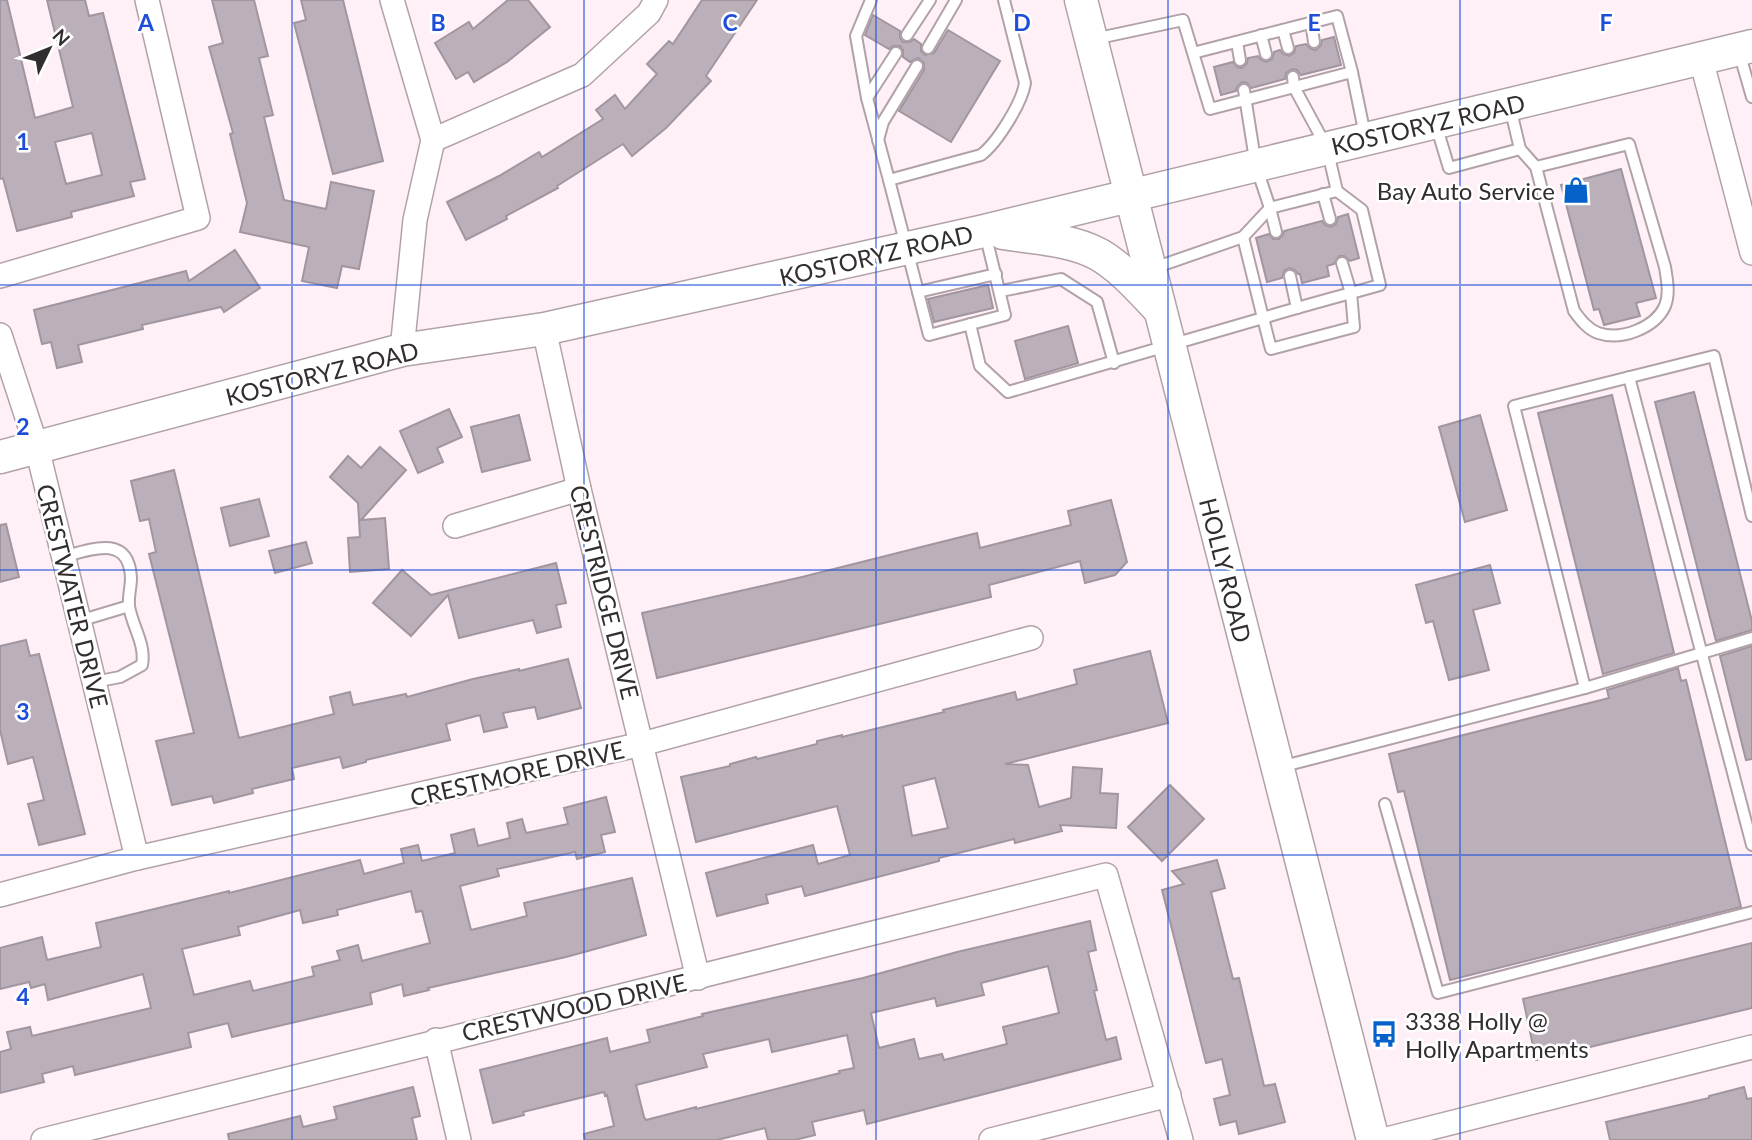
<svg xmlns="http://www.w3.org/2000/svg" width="1752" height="1140" font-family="Lato,sans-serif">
<rect width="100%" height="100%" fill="#fff0f7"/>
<g fill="#bbb0ba" stroke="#a196a0" stroke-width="2" fill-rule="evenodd">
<path d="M 0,0 L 7,0 L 35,118 L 73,107 L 47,0 L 85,0 L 89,16 L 103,13 L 145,179 L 130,182 L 134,196 L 71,212 L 72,217 L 17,231 L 3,178 L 0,179 ZM 92,133 L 102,175 L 66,184 L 55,142 Z"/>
<polygon points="212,0 254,0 268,56 259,58 273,115 264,117 284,200 326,209 331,182 374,191 359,269 342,266 337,288 302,281 309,247 240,232 247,203 230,134 233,133 209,47 223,43"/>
<polygon points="301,0 343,0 383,161 333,174 294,23 306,20"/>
<polygon points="508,0 528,0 550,27 507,62 474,82 468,72 456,79 435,43 469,22 473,29"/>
<polygon points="702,0 757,0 706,76 711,81 666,128 632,156 623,144 557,186 558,188 506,216 507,219 466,240 447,202 499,176 539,152 542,157 603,119 596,110 615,95 625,109 657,74 647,64 669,41 673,44"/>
<polygon points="873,15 900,31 900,38 903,42 910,42 914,39 921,44 921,51 925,55 934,53 948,30 1000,61 951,142 899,111 924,70 924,63 918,58 910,62 903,57 903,50 900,46 893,46 889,49 865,35"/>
<polygon points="1334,37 1341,65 1301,75 1297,70 1292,69 1286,73 1285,79 1251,88 1247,83 1242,82 1237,87 1236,91 1221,95 1214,67 1233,62 1237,67 1242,68 1247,63 1248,58 1258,56 1261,60 1267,62 1272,59 1274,52 1280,50 1283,54 1289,56 1294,53 1296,46 1306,44 1311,49 1316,50 1321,45 1322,40"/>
<polygon points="1621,169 1656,298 1636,303 1640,316 1604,325 1599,309 1594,310 1561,185"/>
<polygon points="1348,214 1359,258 1350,261 1344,256 1339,256 1334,264 1327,266 1329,276 1302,283 1300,274 1298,274 1295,270 1289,268 1284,271 1282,278 1267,282 1256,238 1269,234 1273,239 1279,239 1283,235 1284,231 1322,221 1325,225 1331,227 1336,224 1338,217"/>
<polygon points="235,250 260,288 224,312 221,307 142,325 143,329 78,345 82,362 57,368 51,342 42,344 34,310 186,271 189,281"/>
<polygon points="988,285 993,308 934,322 928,299"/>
<polygon points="1068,326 1078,363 1025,379 1015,341"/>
<polygon points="1694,392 1752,621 1752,630 1716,641 1655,402"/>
<polygon points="1612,395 1674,653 1603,674 1538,413"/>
<polygon points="449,409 462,437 437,448 443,462 418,473 400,431"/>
<polygon points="519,415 530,460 482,472 471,427"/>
<polygon points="1480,415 1507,510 1465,522 1439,427"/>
<polygon points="380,447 406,470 361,520 385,518 389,569 350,572 348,538 360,537 358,503 330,477 348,456 361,468"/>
<polygon points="174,470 239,738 334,714 330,697 350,692 353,705 406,694 407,697 473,679 519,669 519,671 568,659 581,708 538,719 535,707 503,713 507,727 484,732 480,715 446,724 450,740 366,760 366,762 343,768 340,757 292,768 294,779 252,789 253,793 214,803 212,796 172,805 156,741 194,733 149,554 156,552 149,519 140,521 131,481"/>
<polygon points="259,499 269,536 230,546 221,508"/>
<polygon points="1111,500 1127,562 1115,575 1085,583 1080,561 989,585 991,597 657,678 642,613 802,577 977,533 980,548 1071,525 1068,511"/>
<polygon points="6,524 19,577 0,582 0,525"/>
<polygon points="306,542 312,563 275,573 269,551"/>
<polygon points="556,563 566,603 556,605 561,627 537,633 533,620 459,638 448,595 411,636 373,603 402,570 431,595"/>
<polygon points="1490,565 1500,603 1473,610 1489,670 1449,680 1433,621 1426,623 1416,585"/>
<polygon points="26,640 30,656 39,654 85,834 39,845 28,804 44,800 33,757 8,764 0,730 0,646"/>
<polygon points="1752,646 1752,759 1746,760 1720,656"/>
<path d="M 1150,651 L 1168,723 L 1005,764 L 1028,765 L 1039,807 L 1071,798 L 1073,767 L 1102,769 L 1100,793 L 1118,794 L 1116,828 L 1060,825 L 1062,831 L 1015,843 L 1014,839 L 939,858 L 939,861 L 805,896 L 802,886 L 766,895 L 768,903 L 717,916 L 706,873 L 813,845 L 818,864 L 850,855 L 837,806 L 696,842 L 681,777 L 730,766 L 730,764 L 756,757 L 757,759 L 817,744 L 817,741 L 842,735 L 842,737 L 944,712 L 943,710 L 1015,692 L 1017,700 L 1077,684 L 1074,670 ZM 935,778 L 948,828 L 912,836 L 903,786 Z"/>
<polygon points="1678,668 1681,681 1686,680 1741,907 1450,980 1404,791 1398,792 1389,754 1609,698 1607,690"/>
<polygon points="1170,785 1204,819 1162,861 1128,827"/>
<path d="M 606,797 L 615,832 L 601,835 L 605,852 L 577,859 L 575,852 L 497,869 L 499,876 L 460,886 L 471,930 L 527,916 L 524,903 L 632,878 L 646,935 L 566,957 L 428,988 L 429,990 L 404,996 L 402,984 L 370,993 L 372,1004 L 232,1037 L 228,1023 L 188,1033 L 191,1047 L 75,1075 L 73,1066 L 42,1074 L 44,1082 L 0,1093 L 0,1052 L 11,1049 L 7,1032 L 30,1027 L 32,1036 L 151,1008 L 143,974 L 48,1000 L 45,984 L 31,988 L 29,982 L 0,989 L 0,948 L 42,937 L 47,960 L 101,947 L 96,923 L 229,891 L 229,893 L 360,860 L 364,874 L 404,863 L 401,849 L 418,845 L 422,861 L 455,853 L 451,835 L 474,829 L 478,846 L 510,838 L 507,823 L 522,819 L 526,833 L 568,824 L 564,808 ZM 411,891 L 416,912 L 422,911 L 430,943 L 362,961 L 358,945 L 337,951 L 340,960 L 312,967 L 314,976 L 253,991 L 250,981 L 194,995 L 182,949 L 240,935 L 238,927 L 300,910 L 303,923 L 338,915 L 337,910 Z"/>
<polygon points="1217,860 1225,888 1211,892 1233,979 1239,978 1264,1086 1275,1084 1285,1122 1239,1134 1236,1121 1220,1125 1214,1099 1230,1095 1222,1059 1206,1063 1162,890 1184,884 1172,871"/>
<path d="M 1090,921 L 1096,950 L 1088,952 L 1097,990 L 1094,991 L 1106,1040 L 1116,1037 L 1121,1059 L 867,1124 L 864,1110 L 812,1122 L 815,1135 L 795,1140 L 768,1140 L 765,1128 L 717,1140 L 585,1140 L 584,1134 L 614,1126 L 607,1095 L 605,1096 L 604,1092 L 523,1112 L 524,1115 L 493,1123 L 480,1070 L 607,1038 L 610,1052 L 650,1042 L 647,1030 L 703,1016 L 702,1014 L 863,978 L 957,952 ZM 1048,966 L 1059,1013 L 1003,1027 L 1007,1044 L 944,1060 L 942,1054 L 919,1059 L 914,1039 L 879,1048 L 871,1013 L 935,998 L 937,1006 L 984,995 L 981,983 ZM 847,1035 L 854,1068 L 839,1071 L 840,1073 L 696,1109 L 696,1107 L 646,1120 L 644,1117 L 636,1085 L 707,1067 L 703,1054 L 769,1039 L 772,1052 Z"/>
<polygon points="1752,943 1752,1008 1536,1060 1523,999"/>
<polygon points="413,1087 420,1116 412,1118 417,1140 229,1140 228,1134 300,1116 303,1127 337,1119 334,1107"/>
<polygon points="1744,1087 1747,1099 1752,1098 1752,1140 1610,1140 1606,1122 1709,1098 1709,1096"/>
</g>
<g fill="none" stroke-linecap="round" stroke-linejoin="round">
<defs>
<g id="service">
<polyline points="871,0 856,36 867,98 889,180"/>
<polyline points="1311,22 1314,42"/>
<polyline points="1283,30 1288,48"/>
<polyline points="907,35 930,0"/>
<polyline points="1261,35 1266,54"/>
<polyline points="1094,39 1183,20 1210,109 1352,72 1337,16 1193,53"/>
<polyline points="1237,42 1240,60"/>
<polyline points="928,48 956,0"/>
<polyline points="1739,52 1752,97"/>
<polyline points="1352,72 1365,135"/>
<polyline points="1244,90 1256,166 1270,208 1337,191 1327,148 1294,87 1293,77"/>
<polyline points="867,98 896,53"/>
<path d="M 1510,107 L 1520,149 L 1536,167 L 1574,311 C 1580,319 1587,329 1598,333 C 1621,341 1655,328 1665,306 C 1670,293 1667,280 1665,267 L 1629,144 L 1536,167"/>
<polyline points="1436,125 1449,168 1520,149"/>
<polyline points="878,140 883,122 917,66"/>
<path d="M 1337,191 L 1362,210 L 1380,285 C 1341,296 1302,306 1263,318 L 1271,349 L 1354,327 L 1351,293 L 1342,263"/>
<polyline points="1323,194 1330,219"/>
<polyline points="1270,208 1276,232"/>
<polyline points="1154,268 1243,237 1270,208"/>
<path d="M 996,274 L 918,292 L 889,180 L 981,155 C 997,143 1022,103 1025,83 L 1004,0"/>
<polyline points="1290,276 1297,308"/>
<polyline points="1001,291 1061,279 1097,302 1114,363"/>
<polyline points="918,292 929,335 1005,315 985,233"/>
<polyline points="970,324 980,366 1008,392 1263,318 1243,237"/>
<polyline points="1629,377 1752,845"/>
<path d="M 63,557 C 91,549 129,534 131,578 C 131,587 128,597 129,606 C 132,626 146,644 142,665 L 120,677 L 94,682"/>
<polyline points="79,621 129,606"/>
<polyline points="1585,688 1752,638"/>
<polyline points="1280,767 1585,688 1514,406 1714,356 1752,516"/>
<polyline points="1385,804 1438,993 1752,912"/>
</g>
<g id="minor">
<polyline points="392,0 433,140 415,220 402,350"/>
<polyline points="1701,59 1752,253"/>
<polyline points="433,140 582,75 649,13 656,0"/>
<polyline points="0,276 198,218 147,0"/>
<polyline points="544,329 579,489 698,978"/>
<polyline points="0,335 37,448 137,858"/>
<polyline points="455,526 579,489"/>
<polyline points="0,895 137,858 642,744 1031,638"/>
<polyline points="436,1040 459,1140"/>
<path d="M 43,1140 C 397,1050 752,964 1106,875 L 1181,1140"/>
<polyline points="991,1140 1169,1095"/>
<polyline points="1383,1140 1752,1047"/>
</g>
<g id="secondary">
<polyline points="1081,0 1373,1140"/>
<path d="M 1003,233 C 1034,238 1069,239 1098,254 C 1121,267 1140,289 1158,308"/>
<polyline points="0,457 402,350 544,329 984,231 1752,46"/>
</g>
</defs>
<use href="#service" stroke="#b1a2a9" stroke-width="14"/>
<use href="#minor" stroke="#b1a2a9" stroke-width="26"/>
<use href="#secondary" stroke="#b1a2a9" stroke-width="35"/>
<use href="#service" stroke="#fff" stroke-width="10"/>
<use href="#minor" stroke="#fff" stroke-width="23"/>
<use href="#secondary" stroke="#fff" stroke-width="32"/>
</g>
<path fill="none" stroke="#1d4ed8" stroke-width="2" stroke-opacity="0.55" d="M 292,0 L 292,1140M 584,0 L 584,1140M 876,0 L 876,1140M 1168,0 L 1168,1140M 1460,0 L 1460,1140M 0,285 L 1752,285M 0,570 L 1752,570M 0,855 L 1752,855"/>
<defs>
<symbol id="shop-bare" viewBox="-9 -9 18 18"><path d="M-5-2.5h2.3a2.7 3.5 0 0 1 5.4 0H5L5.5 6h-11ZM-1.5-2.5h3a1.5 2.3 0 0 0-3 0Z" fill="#0661ca" stroke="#fff" stroke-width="2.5" paint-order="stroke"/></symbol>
<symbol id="bus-bare" viewBox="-9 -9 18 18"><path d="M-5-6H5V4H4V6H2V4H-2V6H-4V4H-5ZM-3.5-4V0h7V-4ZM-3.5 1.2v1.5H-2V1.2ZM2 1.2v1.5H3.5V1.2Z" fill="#0661ca" stroke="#fff" stroke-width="2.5" paint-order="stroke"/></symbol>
</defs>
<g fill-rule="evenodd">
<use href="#shop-bare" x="1557" y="171" width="38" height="38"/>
<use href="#bus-bare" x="1365" y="1015" width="38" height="38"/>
</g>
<g text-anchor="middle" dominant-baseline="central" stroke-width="5" stroke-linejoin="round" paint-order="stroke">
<g font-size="24" fill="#322d2f" stroke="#fff">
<text transform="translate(1428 124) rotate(-13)">KOSTORYZ ROAD</text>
<text transform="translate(876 255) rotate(-13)">KOSTORYZ ROAD</text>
<text transform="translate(322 373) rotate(-14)">KOSTORYZ ROAD</text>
<text transform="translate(1226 570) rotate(76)">HOLLY ROAD</text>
<text transform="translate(605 592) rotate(76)">CRESTRIDGE DRIVE</text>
<text transform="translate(73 596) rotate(76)">CRESTWATER DRIVE</text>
<text transform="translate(517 773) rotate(-13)">CRESTMORE DRIVE</text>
<text transform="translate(574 1007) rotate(-13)">CRESTWOOD DRIVE</text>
</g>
<g font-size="24" fill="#322d2f" stroke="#fff" text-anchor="end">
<text x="1555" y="190">Bay Auto Service</text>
<text x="1405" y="1020" text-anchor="start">3338 Holly @<tspan x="1405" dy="28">Holly Apartments</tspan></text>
</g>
</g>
<g font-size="23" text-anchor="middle" font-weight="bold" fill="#1d4ed8" stroke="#fff" stroke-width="5" stroke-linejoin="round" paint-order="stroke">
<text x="146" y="31">A</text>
<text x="438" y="31">B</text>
<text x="730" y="31">C</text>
<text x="1022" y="31">D</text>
<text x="1314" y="31">E</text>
<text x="1606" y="31">F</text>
<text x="23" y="150">1</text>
<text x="23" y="435">2</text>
<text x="23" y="720">3</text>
<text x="23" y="1005">4</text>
</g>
<g transform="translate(49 49) rotate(47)" stroke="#ffffff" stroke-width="5" paint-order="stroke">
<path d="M0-5L12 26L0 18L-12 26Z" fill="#322d2f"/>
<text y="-10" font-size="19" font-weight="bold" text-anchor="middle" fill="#322d2f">N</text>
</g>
</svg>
